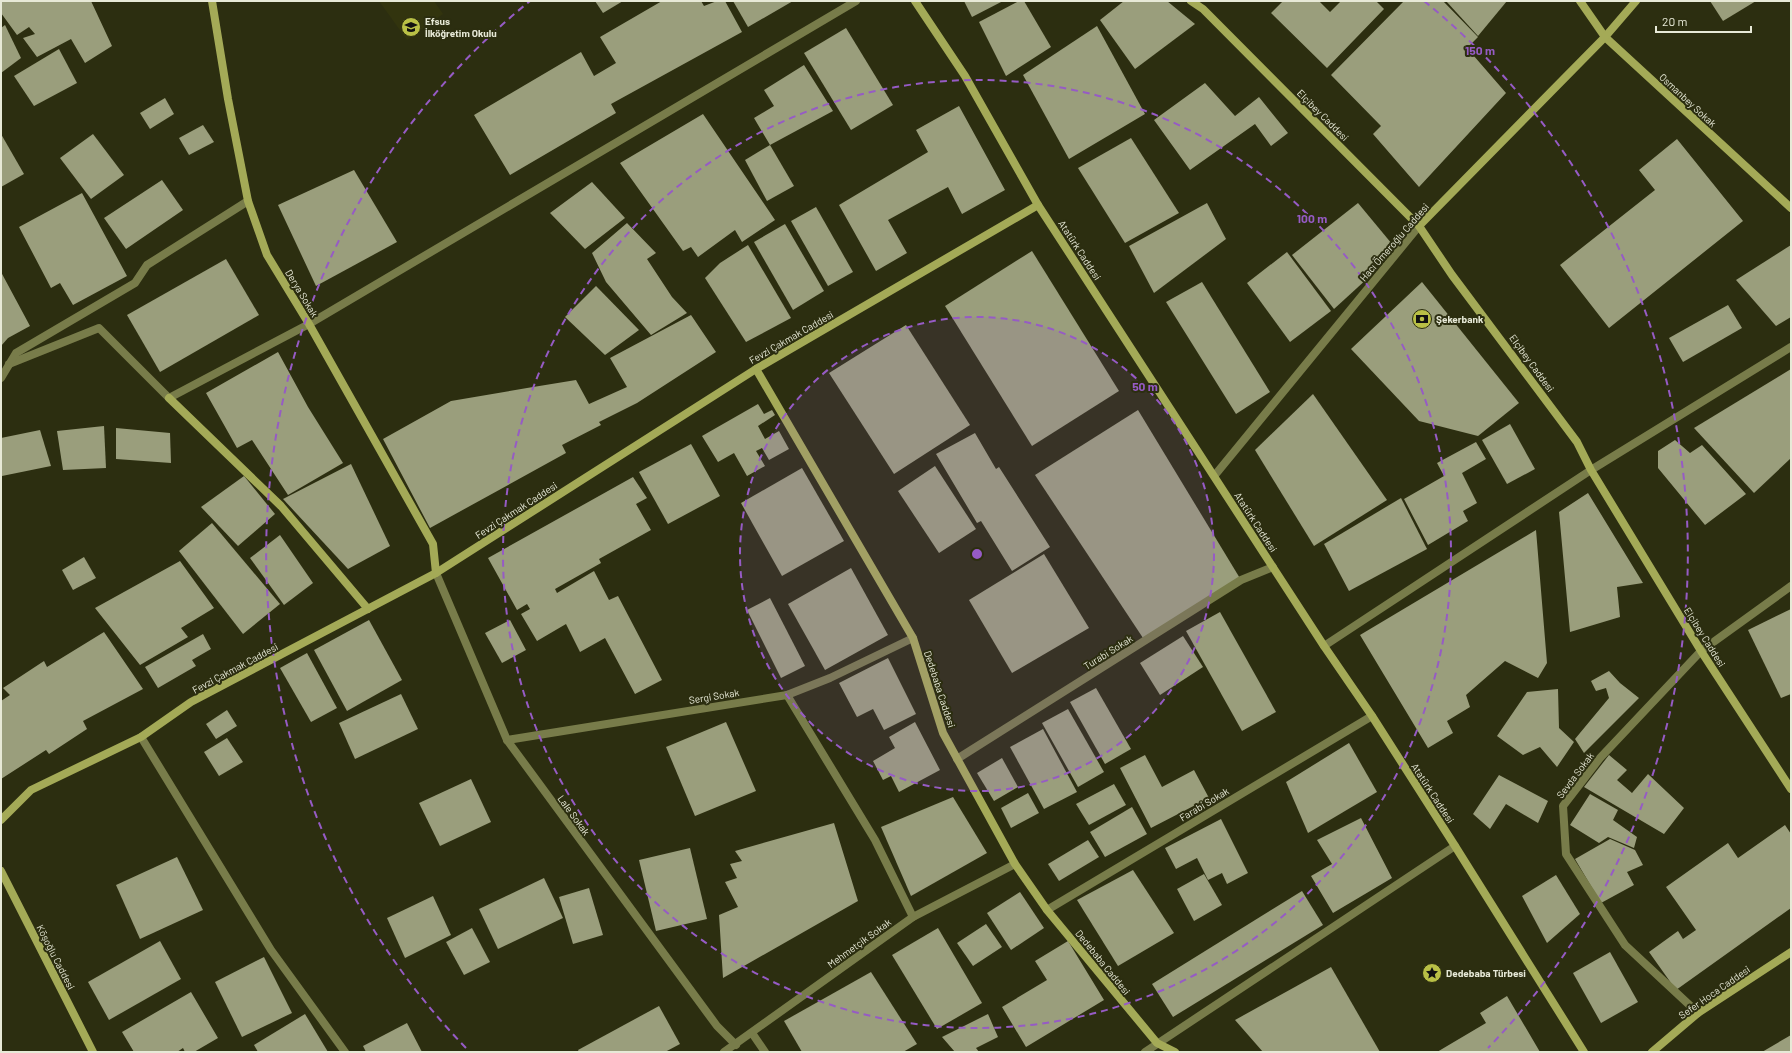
<svg xmlns="http://www.w3.org/2000/svg" width="1792" height="1053" font-family="Barlow,sans-serif">
<rect width="100%" height="100%" fill="#2c2e10"/>
<polygon fill="#32340e" points="379,1 434,1 443,14 407,40"/>
<g fill="#9a9e7c">
<polygon points="1,1 91,1 112,46 85,63 71,39 37,57 23,38 35,34 29,27 17,35 1,13"/>
<polygon points="595,1 623,1 603,13"/>
<polygon points="662,1 701,1 704,6 717,1 725,1 742,32 611,104 616,113 510,175 474,115 581,52 594,76 616,63 600,37"/>
<polygon points="733,1 793,1 748,27"/>
<polygon points="964,1 1003,1 972,17"/>
<polygon points="1019,1 1024,1 1051,47 1006,76 979,22"/>
<polygon points="1124,1 1167,1 1195,24 1135,69 1100,20"/>
<polygon points="1283,1 1319,1 1330,12 1341,1 1376,1 1384,9 1327,68 1271,13"/>
<polygon points="1404,1 1443,1 1478,37 1467,48 1506,93 1419,187 1373,134 1381,126 1331,75"/>
<polygon points="1446,1 1507,1 1478,36"/>
<polygon points="1710,1 1756,1 1723,21"/>
<polygon points="5,25 21,58 1,73 1,28"/>
<polygon points="1097,26 1145,114 1069,159 1023,75"/>
<polygon points="846,28 893,105 851,130 804,53"/>
<polygon points="59,49 77,83 34,106 14,76"/>
<polygon points="804,65 833,111 770,145 754,118 774,106 764,90"/>
<polygon points="1205,83 1235,116 1259,97 1288,133 1271,146 1255,124 1190,170 1154,120"/>
<polygon points="165,98 174,114 150,129 140,113"/>
<polygon points="959,106 1005,190 962,214 948,187 888,220 907,253 876,271 839,205 928,152 916,130"/>
<polygon points="703,114 775,220 742,242 735,230 698,257 691,247 683,251 620,163"/>
<polygon points="203,125 214,142 189,155 179,138"/>
<polygon points="1,134 24,174 1,187"/>
<polygon points="93,134 124,175 91,199 60,158"/>
<polygon points="1131,138 1179,213 1125,243 1078,168"/>
<polygon points="1677,139 1743,221 1609,328 1560,265 1655,190 1639,170"/>
<polygon points="770,145 794,186 767,201 745,160"/>
<polygon points="354,170 397,242 316,286 278,205"/>
<polygon points="162,180 183,210 126,249 104,218"/>
<polygon points="592,182 625,218 585,249 550,213"/>
<polygon points="82,193 127,276 73,305 60,283 51,288 19,227"/>
<polygon points="1207,203 1226,239 1154,293 1129,246"/>
<polygon points="1358,203 1392,244 1369,277 1334,309 1292,255"/>
<polygon points="816,207 853,272 828,286 791,221"/>
<polygon points="627,223 656,253 647,259 672,297 687,313 651,335 606,282 592,253"/>
<polygon points="785,224 824,291 793,310 754,242"/>
<polygon points="748,245 791,318 746,342 705,278 720,263"/>
<polygon points="1791,245 1791,317 1776,326 1736,280"/>
<polygon points="1032,251 1119,391 1032,446 945,306"/>
<polygon points="1287,252 1331,311 1290,342 1247,283"/>
<polygon points="226,259 259,315 160,372 127,315"/>
<polygon points="1,272 30,326 8,338 1,346"/>
<polygon points="1202,282 1270,392 1236,414 1166,302"/>
<polygon points="1422,282 1519,403 1478,436 1419,421 1351,349"/>
<polygon points="596,286 639,330 605,355 565,317"/>
<polygon points="1728,305 1742,328 1683,362 1669,338"/>
<polygon points="691,315 716,352 637,403 599,422 601,425 562,445 566,453 430,528 383,439 451,401 527,388 576,380 589,404 627,387 610,358"/>
<polygon points="906,325 970,425 894,474 829,373"/>
<polygon points="278,352 308,407 343,463 288,495 252,440 237,448 206,393"/>
<polygon points="1791,369 1791,458 1754,493 1694,428"/>
<polygon points="1313,394 1387,500 1314,546 1255,450"/>
<polygon points="758,404 764,414 772,410 775,415 758,426 765,439 779,431 789,449 769,460 762,448 756,451 765,466 747,476 734,453 718,462 702,436"/>
<polygon points="1138,410 1241,580 1145,641 1035,475"/>
<polygon points="1510,424 1535,469 1507,484 1482,440"/>
<polygon points="104,426 106,468 63,470 57,431"/>
<polygon points="116,428 170,433 171,463 116,459"/>
<polygon points="40,430 51,466 2,476 1,438"/>
<polygon points="975,433 996,469 999,467 1050,547 1012,571 981,521 977,523 936,454"/>
<polygon points="1675,440 1690,453 1702,445 1746,494 1705,525 1658,468 1658,451"/>
<polygon points="1476,442 1486,459 1462,473 1477,503 1463,511 1468,521 1428,545 1404,499 1444,476 1437,463"/>
<polygon points="691,444 720,496 668,524 639,472"/>
<polygon points="351,464 390,546 348,569 283,499"/>
<polygon points="935,466 976,529 939,553 898,491"/>
<polygon points="802,468 844,541 782,576 741,503"/>
<polygon points="244,476 275,514 238,546 201,507"/>
<polygon points="633,477 647,498 636,504 651,530 599,559 601,563 555,589 557,593 594,571 609,600 618,596 662,680 635,694 605,638 580,652 566,624 537,641 521,614 530,609 527,604 517,610 488,558"/>
<polygon points="1588,493 1643,583 1617,587 1620,617 1570,632 1559,512"/>
<polygon points="1401,498 1427,549 1349,591 1324,544"/>
<polygon points="212,523 280,604 243,634 179,551"/>
<polygon points="1536,530 1547,663 1538,678 1505,661 1466,695 1470,707 1447,721 1453,733 1428,748 1360,635"/>
<polygon points="280,535 313,583 284,605 250,558"/>
<polygon points="1044,554 1089,628 1012,673 969,600"/>
<polygon points="84,557 96,578 73,590 62,570"/>
<polygon points="180,561 214,608 181,628 188,637 140,665 95,608"/>
<polygon points="851,568 888,635 825,670 788,604"/>
<polygon points="770,598 805,666 781,678 747,610"/>
<polygon points="1791,609 1791,694 1781,698 1748,630"/>
<polygon points="1220,612 1276,712 1242,731 1186,631"/>
<polygon points="369,620 402,680 347,711 314,650"/>
<polygon points="510,620 526,650 502,663 485,633"/>
<polygon points="104,632 143,689 83,721 87,729 49,754 46,750 1,779 1,701 10,695 3,688 44,661 47,667"/>
<polygon points="203,634 211,649 192,660 196,666 158,688 145,667"/>
<polygon points="1183,636 1203,667 1160,695 1140,663"/>
<polygon points="307,653 337,708 311,722 280,668"/>
<polygon points="888,658 916,714 884,730 873,709 857,717 839,683"/>
<polygon points="1609,671 1620,683 1639,698 1584,753 1575,739 1609,698 1606,688 1596,691 1591,681"/>
<polygon points="1096,688 1131,749 1105,764 1070,702"/>
<polygon points="1558,689 1559,728 1574,742 1557,767 1540,747 1523,755 1497,736 1527,692"/>
<polygon points="401,694 418,729 355,759 339,723"/>
<polygon points="1068,709 1104,772 1078,787 1042,723"/>
<polygon points="227,710 237,726 216,739 206,724"/>
<polygon points="726,722 756,791 695,816 666,747"/>
<polygon points="915,722 940,770 899,792 891,776 883,780 873,761 895,748 889,737"/>
<polygon points="1043,729 1077,792 1044,809 1010,747"/>
<polygon points="227,738 243,762 219,776 204,752"/>
<polygon points="1349,743 1377,792 1308,833 1286,782"/>
<polygon points="1145,755 1162,787 1194,770 1209,798 1151,828 1120,768"/>
<polygon points="1609,755 1627,770 1617,780 1632,793 1648,774 1684,808 1664,834 1584,787"/>
<polygon points="1002,758 1018,787 994,801 977,773"/>
<polygon points="1499,775 1548,801 1538,823 1506,804 1490,829 1473,814"/>
<polygon points="471,779 491,822 440,846 419,803"/>
<polygon points="1114,784 1126,805 1089,825 1076,804"/>
<polygon points="1028,793 1039,813 1011,828 1001,808"/>
<polygon points="1590,794 1618,810 1613,820 1637,837 1634,848 1608,837 1599,843 1570,825"/>
<polygon points="953,797 987,853 911,896 881,827"/>
<polygon points="1132,807 1147,834 1105,857 1090,832"/>
<polygon points="1361,818 1392,878 1333,913 1311,876 1332,864 1317,840"/>
<polygon points="1221,819 1248,873 1227,884 1222,873 1208,880 1197,858 1176,869 1165,848"/>
<polygon points="834,823 858,901 723,978 719,915 738,907 725,882 737,878 730,864 742,861 735,851"/>
<polygon points="1785,825 1791,834 1791,908 1676,990 1649,952 1678,931 1683,939 1696,930 1666,887 1728,843 1738,858"/>
<polygon points="1610,839 1635,850 1643,865 1627,872 1634,885 1601,903 1575,859"/>
<polygon points="1088,840 1099,857 1059,881 1048,864"/>
<polygon points="690,848 707,919 656,931 639,860"/>
<polygon points="177,857 203,910 140,939 116,885"/>
<polygon points="1133,870 1174,933 1118,966 1077,900"/>
<polygon points="1204,874 1222,905 1194,921 1177,889"/>
<polygon points="1556,875 1580,914 1547,943 1522,896"/>
<polygon points="544,878 563,918 498,949 479,909"/>
<polygon points="589,888 603,935 573,944 559,897"/>
<polygon points="1302,891 1323,925 1173,1017 1152,984"/>
<polygon points="1020,892 1044,928 1011,950 987,913"/>
<polygon points="433,896 451,935 405,958 387,918"/>
<polygon points="986,924 1002,947 973,966 957,943"/>
<polygon points="472,928 490,962 464,975 446,942"/>
<polygon points="938,928 982,1003 937,1029 892,955"/>
<polygon points="160,941 181,979 109,1020 88,982"/>
<polygon points="1068,941 1104,1000 1026,1047 1002,1007 1047,980 1035,961"/>
<polygon points="1610,952 1638,1002 1601,1023 1573,973"/>
<polygon points="264,957 292,1013 242,1037 215,982"/>
<polygon points="1331,967 1380,1052 1263,1052 1235,1020"/>
<polygon points="871,972 917,1044 903,1052 802,1052 784,1021"/>
<polygon points="191,992 218,1038 194,1052 185,1052 183,1048 177,1052 134,1052 122,1032"/>
<polygon points="1507,996 1540,1052 1437,1052 1486,1023 1480,1013"/>
<polygon points="659,1006 680,1044 665,1052 579,1052 578,1050"/>
<polygon points="305,1014 328,1052 258,1052 254,1045"/>
<polygon points="988,1014 998,1037 976,1048 979,1052 955,1052 942,1037"/>
<polygon points="407,1023 422,1052 366,1052 363,1046"/>
<polygon points="1791,1035 1791,1052 1762,1052"/>
</g>
<g fill="none" stroke-linecap="round" stroke-linejoin="round">
<polyline stroke="#787c4a" stroke-width="8" points="1591,470 1791,347"/>
<g stroke="#787c4a" stroke-width="8">
<polyline points="9,364 99,328 169,398 309,324 856,1"/>
<polyline points="1,378 16,353 135,283 147,265 248,201"/>
<polyline points="1215,475 1419,226"/>
<polyline points="436,573 507,740 717,1026 736,1045"/>
<polyline points="1324,646 1591,470"/>
<polyline points="787,695 875,840 913,917"/>
<polyline points="141,737 271,950 345,1052"/>
<polyline points="507,740 787,695 830,678 913,638"/>
<polyline points="957,759 1241,580 1273,567"/>
<polyline points="1047,910 1372,716"/>
<polyline points="1698,1013 1625,945 1566,854 1563,806 1600,758 1701,651 1791,586"/>
<polyline points="752,1033 765,1052"/>
<polyline points="724,1052 913,917 1015,864"/>
<polyline points="1145,1052 1455,846"/>
</g>
<g stroke="#a4aa57" stroke-width="8">
<polyline points="212,1 228,99 248,201 267,255 309,324 433,544 436,573"/>
<polyline points="915,1 965,76 1038,205 1324,646 1372,716 1455,846 1584,1052"/>
<polyline points="1191,1 1203,9 1419,226 1452,275 1577,442 1591,470 1701,651 1791,789"/>
<polyline points="1580,1 1605,37 1791,208"/>
<polyline points="1419,226 1605,37 1636,1"/>
<polyline points="756,369 913,638 943,733 1015,864 1047,910 1157,1043 1175,1052"/>
<polyline points="169,398 281,506 368,609"/>
<polyline points="1,820 31,790 141,737 191,702 436,573 756,369 1038,205"/>
<polyline points="1,871 93,1052"/>
<polyline points="1652,1052 1698,1013 1791,952"/>
</g>
</g>
<circle cx="977" cy="554" r="237" fill="#965bc5" fill-opacity=".12"/>
<g fill="none" stroke="#965bc5" stroke-width="2" stroke-dasharray="7 5">
<circle cx="977" cy="554" r="237"/>
<circle cx="977" cy="554" r="474"/>
<path d="M466 1048A711 711 0 0 1 530 1M1424 1A711 711 0 0 1 1488 1048"/>
</g>
<defs>
<symbol id="school-disc" viewBox="-11 -11 22 22"><circle r="9.5" fill="#b9c046" stroke="#2c2e10"/><path d="M0-5L7-2L0 1L-7-2ZM-4 1L0 2.5L4 1V4Q0 6-4 4Z" fill="#111"/></symbol>
<symbol id="bank-disc" viewBox="-11 -11 22 22"><circle r="9.5" fill="#b9c046" stroke="#2c2e10"/><path d="M-6-4H6V4H-6ZM0-2.3a2.3 2.3 0 1 0 0 4.6a2.3 2.3 0 1 0 0-4.6Z" fill="#111"/></symbol>
<symbol id="sight-disc" viewBox="-11 -11 22 22"><circle r="9.5" fill="#b9c046" stroke="#2c2e10"/><path d="M0-6L1.8-2.2L6-1.7L2.9 1.2L3.7 5.4L0 3.3L-3.7 5.4L-2.9 1.2L-6-1.7L-1.8-2.2Z" fill="#111"/></symbol>
</defs>
<g fill-rule="evenodd">
<use href="#school-disc" x="400" y="16" width="22" height="22"/>
<use href="#bank-disc" x="1411" y="308" width="22" height="22"/>
<use href="#sight-disc" x="1421" y="962" width="22" height="22"/>
</g>
<g text-anchor="middle" dominant-baseline="central" stroke-width="4" stroke-linejoin="round" paint-order="stroke">
<g font-size="10" font-weight="bold" fill="#e7e9d7" stroke="#2c2e10" text-anchor="start">
<text x="425" y="21">Efsus<tspan x="425" dy="12">İlköğretim Okulu</tspan></text>
<text x="1436" y="319">Şekerbank</text>
<text x="1446" y="973">Dedebaba Türbesi</text>
</g>
<g font-size="10" fill="#e7e9d7" stroke="#2c2e10">
<text transform="translate(1688 100) rotate(43)">Osmanbey Sokak</text>
<text transform="translate(1323 115) rotate(45)">Elçibey Caddesi</text>
<text transform="translate(1394 242) rotate(-49)">Hacı Ömeroğlu Caddesi</text>
<text transform="translate(1080 250) rotate(57)">Atatürk Caddesi</text>
<text transform="translate(302 293) rotate(59)">Derya Sokak</text>
<text transform="translate(791 337) rotate(-30)">Fevzi Çakmak Caddesi</text>
<text transform="translate(1532 363) rotate(54)">Elçibey Caddesi</text>
<text transform="translate(516 510) rotate(-33)">Fevzi Çakmak Caddesi</text>
<text transform="translate(1256 522) rotate(57)">Atatürk Caddesi</text>
<text transform="translate(1705 637) rotate(58)">Elçibey Caddesi</text>
<text transform="translate(1108 652) rotate(-32)">Turabi Sokak</text>
<text transform="translate(235 668) rotate(-28)">Fevzi Çakmak Caddesi</text>
<text transform="translate(940 689) rotate(72)">Dedebaba Caddesi</text>
<text transform="translate(714 696) rotate(-9)">Sergi Sokak</text>
<text transform="translate(1575 775) rotate(-53)">Sevda Sokak</text>
<text transform="translate(1433 793) rotate(57)">Atatürk Caddesi</text>
<text transform="translate(1204 804) rotate(-31)">Farabi Sokak</text>
<text transform="translate(574 815) rotate(54)">Lale Sokak</text>
<text transform="translate(859 943) rotate(-36)">Mehmetçik Sokak</text>
<text transform="translate(56 957) rotate(63)">Köşoğlu Caddesi</text>
<text transform="translate(1103 962) rotate(51)">Dedebaba Caddesi</text>
<text transform="translate(1714 992) rotate(-35)">Sefer Hoca Caddesi</text>
</g>
</g>
<circle cx="977" cy="554" r="6" fill="#965bc5" stroke="#2c2e10" stroke-width="2"/>
<g font-size="12" text-anchor="middle" font-weight="bold" fill="#965bc5" stroke="#2c2e10" stroke-width="4" stroke-linejoin="round" paint-order="stroke">
<text x="1480" y="55">150 m</text>
<text x="1312" y="223">100 m</text>
<text x="1145" y="391">50 m</text>
</g>
<rect width="1792" height="1053" fill="none" stroke="#e7e9d7" stroke-width="4"/>
<path d="M1656 26v6h95v-6" fill="none" stroke="#e7e9d7" stroke-width="2"/>
<text x="1662" y="26" font-size="12" fill="#e7e9d7" stroke="#2c2e10" stroke-width="3" paint-order="stroke">20 m</text>
</svg>
